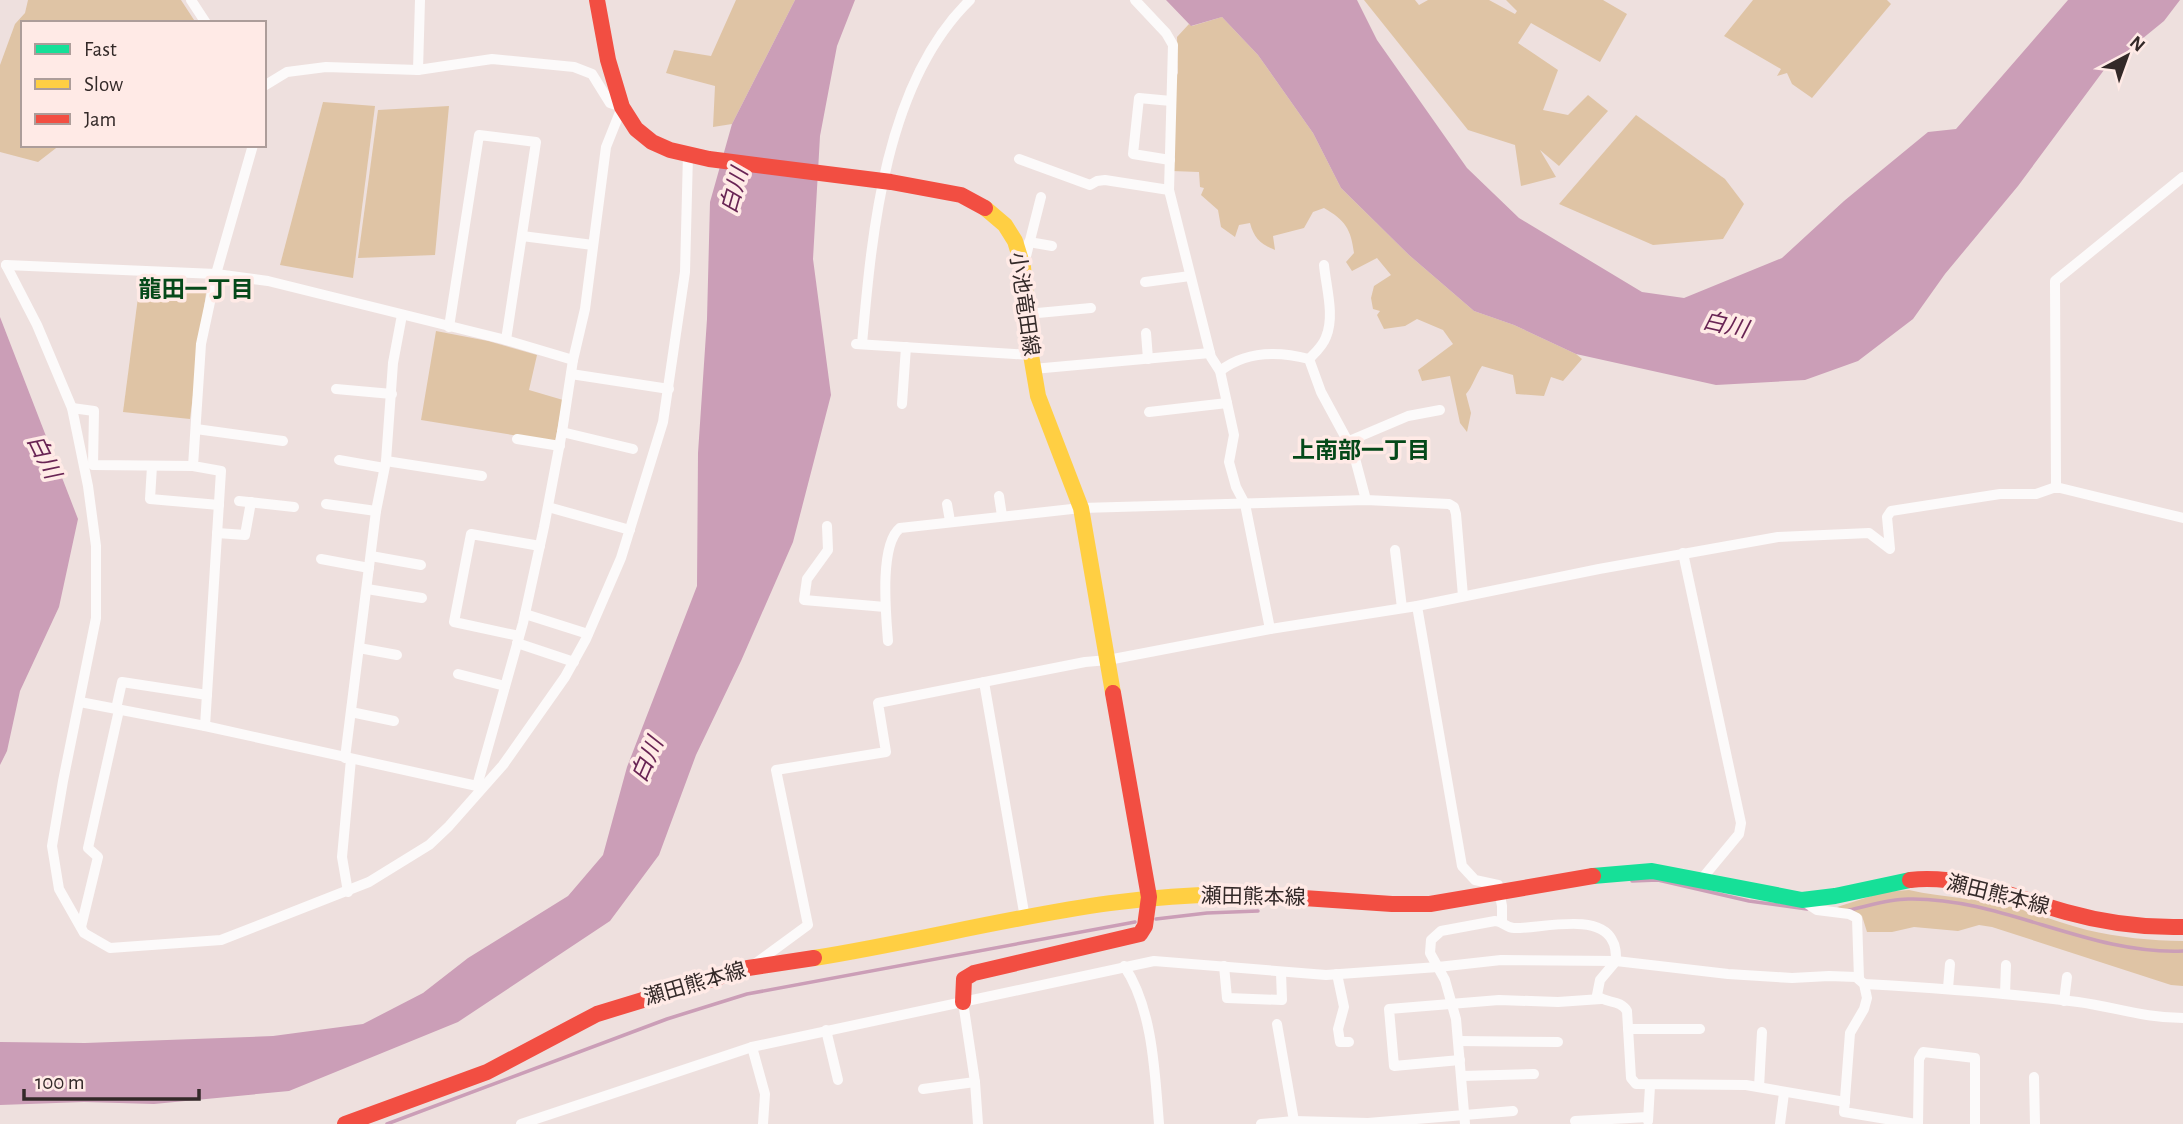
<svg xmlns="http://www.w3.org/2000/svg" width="2183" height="1124" font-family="'Alegreya Sans','Noto Sans JP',sans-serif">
<rect width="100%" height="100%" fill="#eee0de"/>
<g fill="#dfc4a5">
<polygon points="28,0 181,0 196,23 23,23 23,145 60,145 38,162 0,152 0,65 15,24 25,13"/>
<polygon points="736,0 795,0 732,124 713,127 715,86 666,73 674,50 711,56"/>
<polygon points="1364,0 1415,0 1419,5 1428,0 1489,0 1515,14 1517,11 1506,0 1603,0 1627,14 1600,62 1531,23 1518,43 1558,70 1543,110 1568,115 1588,95 1608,111 1559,166 1540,150 1556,177 1521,186 1515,145 1468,130"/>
<polygon points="1753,0 1887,0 1891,4 1812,98 1792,84 1787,73 1777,76 1781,69 1724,36"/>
<path d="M 1222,17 L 1258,55 L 1313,133 L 1341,188 L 1409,255 L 1474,311 L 1514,325 L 1576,354 L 1582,359 L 1563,381 L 1551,377 L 1544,396 L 1516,394 L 1513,375 L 1482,366 C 1475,376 1473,386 1466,394 L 1471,413 L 1467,432 L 1460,423 L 1450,376 L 1422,381 L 1418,370 L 1453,344 L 1443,330 L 1417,319 L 1405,326 L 1384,329 L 1377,315 L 1380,311 L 1373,309 L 1371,298 L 1374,286 L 1391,275 L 1377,258 L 1352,271 L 1346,262 L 1354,253 C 1351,229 1345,220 1324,208 L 1313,212 L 1304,228 L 1273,236 L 1275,250 C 1260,244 1254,238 1250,223 L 1239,225 L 1235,237 L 1221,227 L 1218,210 L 1201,195 L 1204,188 L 1200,187 L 1199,172 L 1172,171 L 1174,81 L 1178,73 L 1177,37 L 1189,24 L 1192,26 Z"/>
<polygon points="323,102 375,106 353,278 280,265"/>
<polygon points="449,106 435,255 358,258 378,110"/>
<polygon points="1636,115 1725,179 1744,204 1723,239 1653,245 1559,204"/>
<polygon points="140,282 207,285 190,419 123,412"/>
<polygon points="436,331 488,341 537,355 529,390 563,400 555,442 421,420"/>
<path d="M 1909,890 C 1944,898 1980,898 2015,908 C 2039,914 2062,924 2087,930 C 2118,937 2151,941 2183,941 L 2183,986 L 2171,985 L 1992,927 L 1979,925 L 1958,931 L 1914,927 L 1892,932 L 1867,932 L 1862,916 L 1837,907 L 1884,892 Z"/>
</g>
<g fill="#cb9eb7">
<polygon points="795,0 855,0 837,46 820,136 813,259 831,395 793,542 741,661 696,755 659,855 610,921 458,1022 289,1091 154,1104 84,1102 0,1105 0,1042 85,1043 273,1036 363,1024 423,993 468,958 568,896 603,855 627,767 697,586 698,453 707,319 710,202 732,124"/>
<polygon points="1166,0 1357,0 1377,40 1467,168 1519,218 1642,292 1684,298 1782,258 1844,201 1928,132 1956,129 2068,0 2180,0 2164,21 2104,70 2018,186 1945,274 1913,319 1858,361 1805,380 1716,385 1576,354 1514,325 1474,311 1409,255 1341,188 1313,133 1258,55 1222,17 1191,26"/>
<polygon points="0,317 78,519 59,607 20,691 7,751 0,765"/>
</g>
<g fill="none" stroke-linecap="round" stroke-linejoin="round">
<g stroke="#cb9eb7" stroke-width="3.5">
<polyline points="1632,881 1658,880 1749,901 1807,909"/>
<path d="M 1849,910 C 1868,906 1889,899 1908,899 C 2002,897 2088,955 2183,951"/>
<polyline points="1156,919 1207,913 1258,911"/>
<polyline points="387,1124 667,1019 747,994 1135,922"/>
</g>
<g stroke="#fcfafa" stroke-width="10">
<polyline points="191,0 206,23"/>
<polyline points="1135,0 1166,33 1173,45 1169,190"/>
<polyline points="418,70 420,0"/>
<polyline points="253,145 216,274 201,344 193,466 221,471 205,726 477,786 523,623 544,527 562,432 573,360 585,309 606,147 622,107 610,103 592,74 574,67 492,59 418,70 326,67 287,72 264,86"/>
<polyline points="1019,159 1090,185 1097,181 1105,180 1169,190 1211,357 1220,371 1234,435 1229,462 1236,487 1245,504 1270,629"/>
<polyline points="1170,160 1133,154 1139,98 1171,101"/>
<polyline points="522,236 593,245"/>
<polyline points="1029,242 1052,246"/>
<polyline points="1024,264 1041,197"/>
<polyline points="6,265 37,325 72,408 88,486 96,546 96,618 63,781 52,846 59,889 84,933 110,948 221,940 369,882 429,845 449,826 503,765 565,677 586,639 621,558 663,422 685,272 688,154"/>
<polyline points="6,265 216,274 268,281 506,340 573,360"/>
<polyline points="1145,282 1190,276"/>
<polyline points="1027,314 1091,308"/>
<polyline points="449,327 479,135 536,142 506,340"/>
<polyline points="1146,333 1148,359"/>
<polyline points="856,344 1031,355"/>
<path d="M 862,344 C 872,231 885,83 970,0"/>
<path d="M 1309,359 C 1315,353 1323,346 1326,337 C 1335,316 1326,287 1324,265"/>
<polyline points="1033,369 1210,353"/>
<path d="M 1220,371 C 1246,351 1278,351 1309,359 L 1321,392 L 1353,451 L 1366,500"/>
<polyline points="571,374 669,389"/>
<polyline points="336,389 392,394"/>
<polyline points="902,404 906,347"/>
<polyline points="72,408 94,411 93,465 193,466"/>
<polyline points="1149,412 1227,403"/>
<polyline points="196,429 283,441"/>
<polyline points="562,432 633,449"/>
<polyline points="517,439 560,446"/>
<polyline points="1349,441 1408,416 1440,410"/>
<polyline points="339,460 384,468"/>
<polyline points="386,461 482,476"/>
<polyline points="152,466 150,499 219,505"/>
<polyline points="2056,487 2055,281 2183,177"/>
<polyline points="999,496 1002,516"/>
<polyline points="239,501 294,507"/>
<polyline points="326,504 376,511"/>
<polyline points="947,504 950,521"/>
<polyline points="548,507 630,530"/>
<polyline points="827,526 828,550 807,579 804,600 885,607"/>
<polyline points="217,533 245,535 251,502"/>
<polyline points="1395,550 1402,608"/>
<polyline points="1683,553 1741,823 1739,834 1700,881"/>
<polyline points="371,556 421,565"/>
<polyline points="321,559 369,568"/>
<polyline points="367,589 422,598"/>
<polyline points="1417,606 1462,866 1475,880 1498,885 1502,906 1502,921"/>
<polyline points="525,614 588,634"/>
<polyline points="519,636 454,622 471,534 540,546"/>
<path d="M 888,641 C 886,615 879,545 900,528 L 1081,508 L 1366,500 L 1449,504 L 1454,507 L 1456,514 L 1463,596"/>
<polyline points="517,643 574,662"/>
<polyline points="359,648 397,655"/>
<polyline points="458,674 505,686"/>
<polyline points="984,682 1025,918"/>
<polyline points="80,702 205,726"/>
<polyline points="116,709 122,682 207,695"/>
<polyline points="351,712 394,721"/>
<polyline points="345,758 376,511 386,461 393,363 402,315"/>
<polyline points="348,892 342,857 351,759"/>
<polyline points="1802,900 1817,910 1849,914 1857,918 1859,979"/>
<polyline points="81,927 98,857 88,848 119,710"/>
<polyline points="752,966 808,925 776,770 886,752 878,703 1085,662 1108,660 1270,629 1417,606 1599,569 1778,537 1869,533 1890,549 1887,517 1891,511 2000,494 2036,494 2056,487 2183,518"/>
<path d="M 1124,966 C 1153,1008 1155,1075 1159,1124"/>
<polyline points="1224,966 1227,998 1282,1000 1281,973"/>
<polyline points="1337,974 1344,1007 1338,1029 1340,1042 1349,1042"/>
<path d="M 1864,984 C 1936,988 2006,993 2078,1002 C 2115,1007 2144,1018 2183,1018"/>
<polyline points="1948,988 1950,964"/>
<polyline points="2005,994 2006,965"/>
<polyline points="2064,1001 2067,977"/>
<polyline points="963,1002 975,1082 978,1124"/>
<polyline points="1277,1024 1294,1121"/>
<polyline points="1628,1029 1700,1029"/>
<polyline points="826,1030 838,1080"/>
<polyline points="1459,1041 1558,1042"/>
<polyline points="752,1047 765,1094 763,1124"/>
<polyline points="1460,1060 1394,1066 1389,1009 1499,1000 1558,1002 1601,999"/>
<polyline points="1462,1076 1534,1074"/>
<polyline points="2034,1077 2035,1124"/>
<polyline points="1759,1087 1762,1032"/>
<polyline points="923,1089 975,1082"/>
<polyline points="1575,1121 1648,1117"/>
<polyline points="1648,1121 1650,1086"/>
<polyline points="521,1124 752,1047 1154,961 1326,975 1438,967 1501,960 1616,961 1728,974 1792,978 1829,976 1856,977 1864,984 1867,998 1864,1009 1850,1033 1844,1112 1916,1124"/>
<polyline points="1261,1124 1294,1121 1368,1123 1513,1111"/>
<path d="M 1465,1124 L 1456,1019 L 1445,980 L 1430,953 L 1431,940 L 1441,931 L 1495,921 C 1503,921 1506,928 1514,928 C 1539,929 1598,912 1612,940 C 1616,946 1616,954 1616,961 L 1600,980 L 1597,995 C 1605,1004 1620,999 1627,1011 L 1631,1078 L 1636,1084 L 1746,1085 L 1845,1102"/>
<polyline points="1780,1124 1784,1093"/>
<polyline points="1918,1124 1919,1059 1923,1052 1975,1058 1975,1124"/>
</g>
<polyline stroke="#16e098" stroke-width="16" points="1593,876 1652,871 1802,900 1835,896 1910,880"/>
<g stroke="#ffcf43" stroke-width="16">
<polyline points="985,208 1005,225 1015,241 1023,267 1031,355 1038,396 1081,508 1113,693"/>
<path d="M 814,958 C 966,934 1119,885 1274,896"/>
</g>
<g stroke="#f24e42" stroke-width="16">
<polyline points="597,0 608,60 622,107 636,129 652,142 670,150 709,159 891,182 961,195 985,208"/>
<path d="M 1910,880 C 1963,874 2016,898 2066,912 C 2105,923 2143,928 2183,927"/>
<polyline points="1274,896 1392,904 1430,904 1593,876"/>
<polyline points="963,1002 964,979 974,973 1140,934 1145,926 1149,897 1113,693"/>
<polyline points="345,1124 487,1072 597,1014 748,968 814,958"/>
</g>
</g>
<g text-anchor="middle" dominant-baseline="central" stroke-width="7" stroke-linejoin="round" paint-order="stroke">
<g font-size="21" fill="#332928" stroke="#ffeae6">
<text transform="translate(1024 304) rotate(82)">小池竜田線</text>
<text transform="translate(1998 895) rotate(14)">瀬田熊本線</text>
<text transform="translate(1253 897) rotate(1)">瀬田熊本線</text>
<text transform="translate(695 984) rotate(-16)">瀬田熊本線</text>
</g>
<g font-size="23" font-style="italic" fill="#692454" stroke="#ffeae6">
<text transform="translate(735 191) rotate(-74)">白川</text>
<text transform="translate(1725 326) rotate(13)">白川</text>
<text transform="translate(43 457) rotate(64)">白川</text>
<text transform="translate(648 760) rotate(-66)">白川</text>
</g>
<g font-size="23" font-weight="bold" fill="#054919" stroke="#ffeae6">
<text x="196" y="290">龍田一丁目</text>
<text x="1361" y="451">上南部一丁目</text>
</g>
</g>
<rect x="21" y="21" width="245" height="126" fill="#ffeae6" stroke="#ad9d9a" stroke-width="2"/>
<rect x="35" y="44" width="35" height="10" fill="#16e098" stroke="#ad9d9a" stroke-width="2"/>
<text x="84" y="56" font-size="21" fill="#332928">Fast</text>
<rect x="35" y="79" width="35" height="10" fill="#ffcf43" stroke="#ad9d9a" stroke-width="2"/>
<text x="84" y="91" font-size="21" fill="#332928">Slow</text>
<rect x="35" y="114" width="35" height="10" fill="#f24e42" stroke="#ad9d9a" stroke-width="2"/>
<text x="84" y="126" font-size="21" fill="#332928">Jam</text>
<g transform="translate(2127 56) rotate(41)" stroke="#ffeae6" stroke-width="5" paint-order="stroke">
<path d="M0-5L12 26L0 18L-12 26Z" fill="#332928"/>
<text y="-10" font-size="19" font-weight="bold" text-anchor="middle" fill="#332928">N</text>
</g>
<path d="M24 1089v10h175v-10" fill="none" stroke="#332928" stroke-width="3.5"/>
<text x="35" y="1089" font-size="21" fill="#332928" stroke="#ffeae6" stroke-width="5" paint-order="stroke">100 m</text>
</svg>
